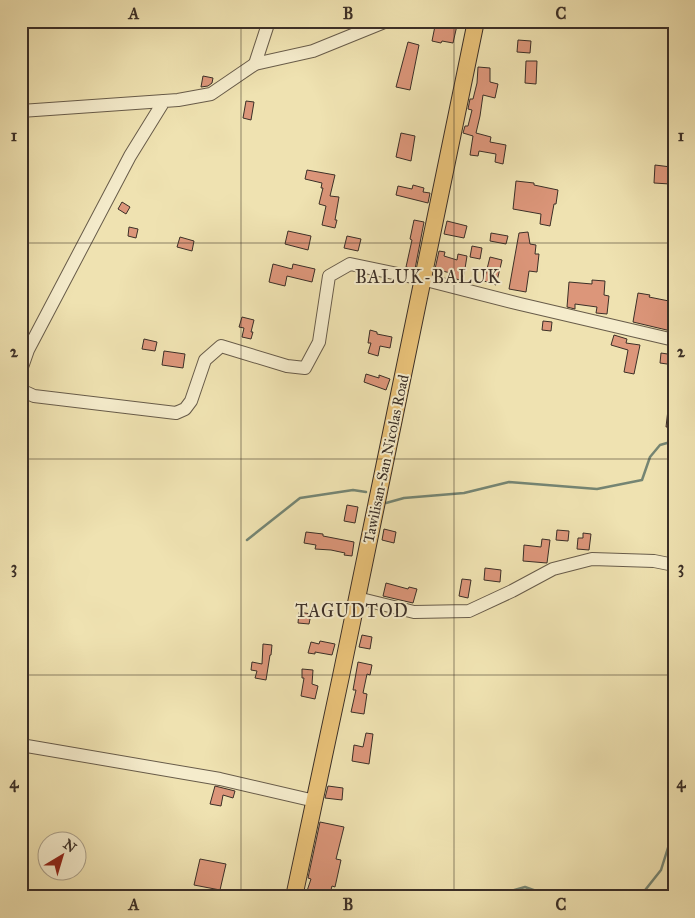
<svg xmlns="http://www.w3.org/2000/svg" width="695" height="918" font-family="'IM FELL Great Primer',serif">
<rect width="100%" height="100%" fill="#efe2b1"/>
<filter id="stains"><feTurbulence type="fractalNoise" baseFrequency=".004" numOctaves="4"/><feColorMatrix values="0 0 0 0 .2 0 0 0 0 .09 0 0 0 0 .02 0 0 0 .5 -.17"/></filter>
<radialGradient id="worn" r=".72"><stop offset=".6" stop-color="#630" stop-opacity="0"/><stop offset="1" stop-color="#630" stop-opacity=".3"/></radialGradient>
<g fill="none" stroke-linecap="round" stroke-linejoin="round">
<g stroke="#758573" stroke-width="2.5">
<polyline points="386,503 404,498 464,493 509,482 597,489 642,480 650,457 660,445 674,441"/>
<polyline points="247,540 300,498 353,490 366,492"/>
<polyline points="495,897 504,893 525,887 553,897"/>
<polyline points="636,897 642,894 661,870 672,835 674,833"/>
</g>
</g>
<g fill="#dc967a" stroke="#3b2f27">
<polygon points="436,21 458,21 453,43 442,41 441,43 432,41"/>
<polygon points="518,40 531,41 530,53 517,52"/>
<polygon points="408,42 419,45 410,90 396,87"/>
<polygon points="526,61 537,61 536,84 525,83"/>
<polygon points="478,67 490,68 490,82 498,84 495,98 483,95 480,116 476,133 491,137 490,142 506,145 503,164 495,162 496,154 479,151 478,156 470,155 473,136 463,133 465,126 468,126 472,110 468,109 470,99 473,99 477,83"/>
<polygon points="203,76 213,78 212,83 208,86 201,87"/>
<polygon points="246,101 254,102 251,120 243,118"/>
<polygon points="401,133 415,136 411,161 396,157"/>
<polygon points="655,165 671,167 670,184 654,183"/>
<polygon points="307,170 335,175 330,196 339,197 335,220 337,220 335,228 322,225 326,206 319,204 323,188 321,188 322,183 305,179"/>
<polygon points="516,181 534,183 534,185 558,190 556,204 554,204 550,226 540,224 541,214 513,209"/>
<polygon points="413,185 424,188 423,192 430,193 428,203 396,195 398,186 412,189"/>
<polygon points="122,202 130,207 126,214 118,209"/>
<polygon points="414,220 424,222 415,269 406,267 412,240 410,239"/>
<polygon points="447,221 467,226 464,238 444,234"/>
<polygon points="129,227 138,229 136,238 128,236"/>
<polygon points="288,231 311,236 308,250 285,244"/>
<polygon points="528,232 530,244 536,245 535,254 539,254 537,272 529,271 526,292 509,289 519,233"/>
<polygon points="491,233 508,236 506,244 490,241"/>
<polygon points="347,236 361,239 358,251 344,248"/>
<polygon points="180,237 194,241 192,251 177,247"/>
<polygon points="472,246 482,248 480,259 470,257"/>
<polygon points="439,251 445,252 444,256 457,260 458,254 467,256 463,281 453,278 454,274 435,269"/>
<polygon points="490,257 502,260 496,285 484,281"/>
<polygon points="273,264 292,269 293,264 315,269 312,282 287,276 285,286 269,282"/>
<polygon points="592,280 605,281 604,295 609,296 607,314 596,313 597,307 575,304 575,309 567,307 569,282 592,284"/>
<polygon points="638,293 650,295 649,297 674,302 674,316 671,331 633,322"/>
<polygon points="242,317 254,320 251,332 253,332 251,339 242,337 244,328 239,327"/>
<polygon points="543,321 552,322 551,331 542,330"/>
<polygon points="370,330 377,332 377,334 392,337 390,348 380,346 378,356 368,353 371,343 368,343"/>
<polygon points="614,335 627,339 626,343 640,345 634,374 624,372 628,350 611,345"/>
<polygon points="144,339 157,342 155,351 142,349"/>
<polygon points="164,351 185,354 183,368 162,365"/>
<polygon points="661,353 674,355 674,365 660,363"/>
<polygon points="366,374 379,378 379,375 390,379 386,390 364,382"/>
<polygon points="669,401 674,401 674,427 666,427"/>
<polygon points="347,505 358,507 355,523 344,521"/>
<polygon points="384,529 396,532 394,543 382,540"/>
<polygon points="557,530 569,531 568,541 556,540"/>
<polygon points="306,532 323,534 323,536 354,542 352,556 344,555 345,553 331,550 315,549 316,545 304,543"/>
<polygon points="583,533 591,534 589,550 577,549 578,538 583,538"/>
<polygon points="542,539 550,540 547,563 523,561 524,545 541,547"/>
<polygon points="485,568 501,570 500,582 484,580"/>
<polygon points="462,579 471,580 468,598 459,596"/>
<polygon points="386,583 408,589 409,587 417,589 413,603 383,596"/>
<polygon points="299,612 311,614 309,624 298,623"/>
<polygon points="362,635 372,637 370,649 359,647"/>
<polygon points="320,641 335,644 332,655 315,652 315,654 308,653 311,642 319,644"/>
<polygon points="263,644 272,645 271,655 270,655 266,680 255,678 257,671 251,670 252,662 262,664"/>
<polygon points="358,662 372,665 370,675 367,674 363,693 367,694 364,714 351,712 356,690 353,690"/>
<polygon points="302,669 313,670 312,684 318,686 315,699 301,696 304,678 302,678"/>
<polygon points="366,733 373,734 369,764 352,761 354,745 363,747"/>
<polygon points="215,786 235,791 233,798 223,795 221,806 210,804"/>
<polygon points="328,786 343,788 342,800 325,798"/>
<polygon points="320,822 344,827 336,859 341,860 335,887 332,886 329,897 305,897 311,879 308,878"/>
<polygon points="200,859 226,864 220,890 194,885"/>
</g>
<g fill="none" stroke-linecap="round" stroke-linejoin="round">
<defs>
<g id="minor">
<polyline points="255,64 269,21"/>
<polyline points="21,111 164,101"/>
<polyline points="21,370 28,350 130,156 164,101 178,100 211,94 255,64 313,51 387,21"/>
<polyline points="21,390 34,396 176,413 185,409 191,401 205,360 221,346 287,366 305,368 319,342 329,276 350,264 422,279 520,304 674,340"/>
<polyline points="357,598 414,612 469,611 512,591 553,569 592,559 654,561 674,565"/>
<polyline points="21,745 220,779 315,801"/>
</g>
<polyline id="major" points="294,897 341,676 476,21"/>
</defs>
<use href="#minor" stroke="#685c4a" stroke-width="14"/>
<use href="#major" stroke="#3b2f27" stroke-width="18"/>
<use href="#minor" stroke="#f5eccc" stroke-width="12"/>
<use href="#major" stroke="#e8c178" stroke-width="16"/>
</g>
<path fill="none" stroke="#3b2f27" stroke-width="1" stroke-opacity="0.55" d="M 241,21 L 241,897M 454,21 L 454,897M 21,243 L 674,243M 21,459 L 674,459M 21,675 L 674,675"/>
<g text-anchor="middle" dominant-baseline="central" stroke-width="4" stroke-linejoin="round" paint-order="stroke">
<g font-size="15" fill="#3b2f27" stroke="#f5eccc">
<text transform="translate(386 459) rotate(-78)">Tawilisan-San Nicolas Road</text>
</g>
<g font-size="18" letter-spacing="1" fill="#3b2f27" stroke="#f5eccc">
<text x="428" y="277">BALUK-BALUK</text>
<text x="352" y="611">TAGUDTOD</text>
</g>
</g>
<rect width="695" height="918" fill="none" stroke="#efe2b1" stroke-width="55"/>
<g transform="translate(62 856) rotate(38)"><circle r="24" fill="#f5eccc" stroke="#aba08a"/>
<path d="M0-4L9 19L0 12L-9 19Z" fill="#8f2418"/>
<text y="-8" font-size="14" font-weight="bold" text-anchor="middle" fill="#3b2f27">N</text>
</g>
<rect x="28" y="28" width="640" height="862" fill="none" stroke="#3b2f27" stroke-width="2"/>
<g font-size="16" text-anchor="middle" font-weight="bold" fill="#3b2f27">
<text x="134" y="19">A</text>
<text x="348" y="19">B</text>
<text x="561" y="19">C</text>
<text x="14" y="141">1</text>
<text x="681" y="141">1</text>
<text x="14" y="357">2</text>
<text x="681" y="357">2</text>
<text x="14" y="573">3</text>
<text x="681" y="573">3</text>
<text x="14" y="788">4</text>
<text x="681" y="788">4</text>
<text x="134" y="910">A</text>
<text x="348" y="910">B</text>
<text x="561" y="910">C</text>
</g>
<rect width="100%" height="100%" filter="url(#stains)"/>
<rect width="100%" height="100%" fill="url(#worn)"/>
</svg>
